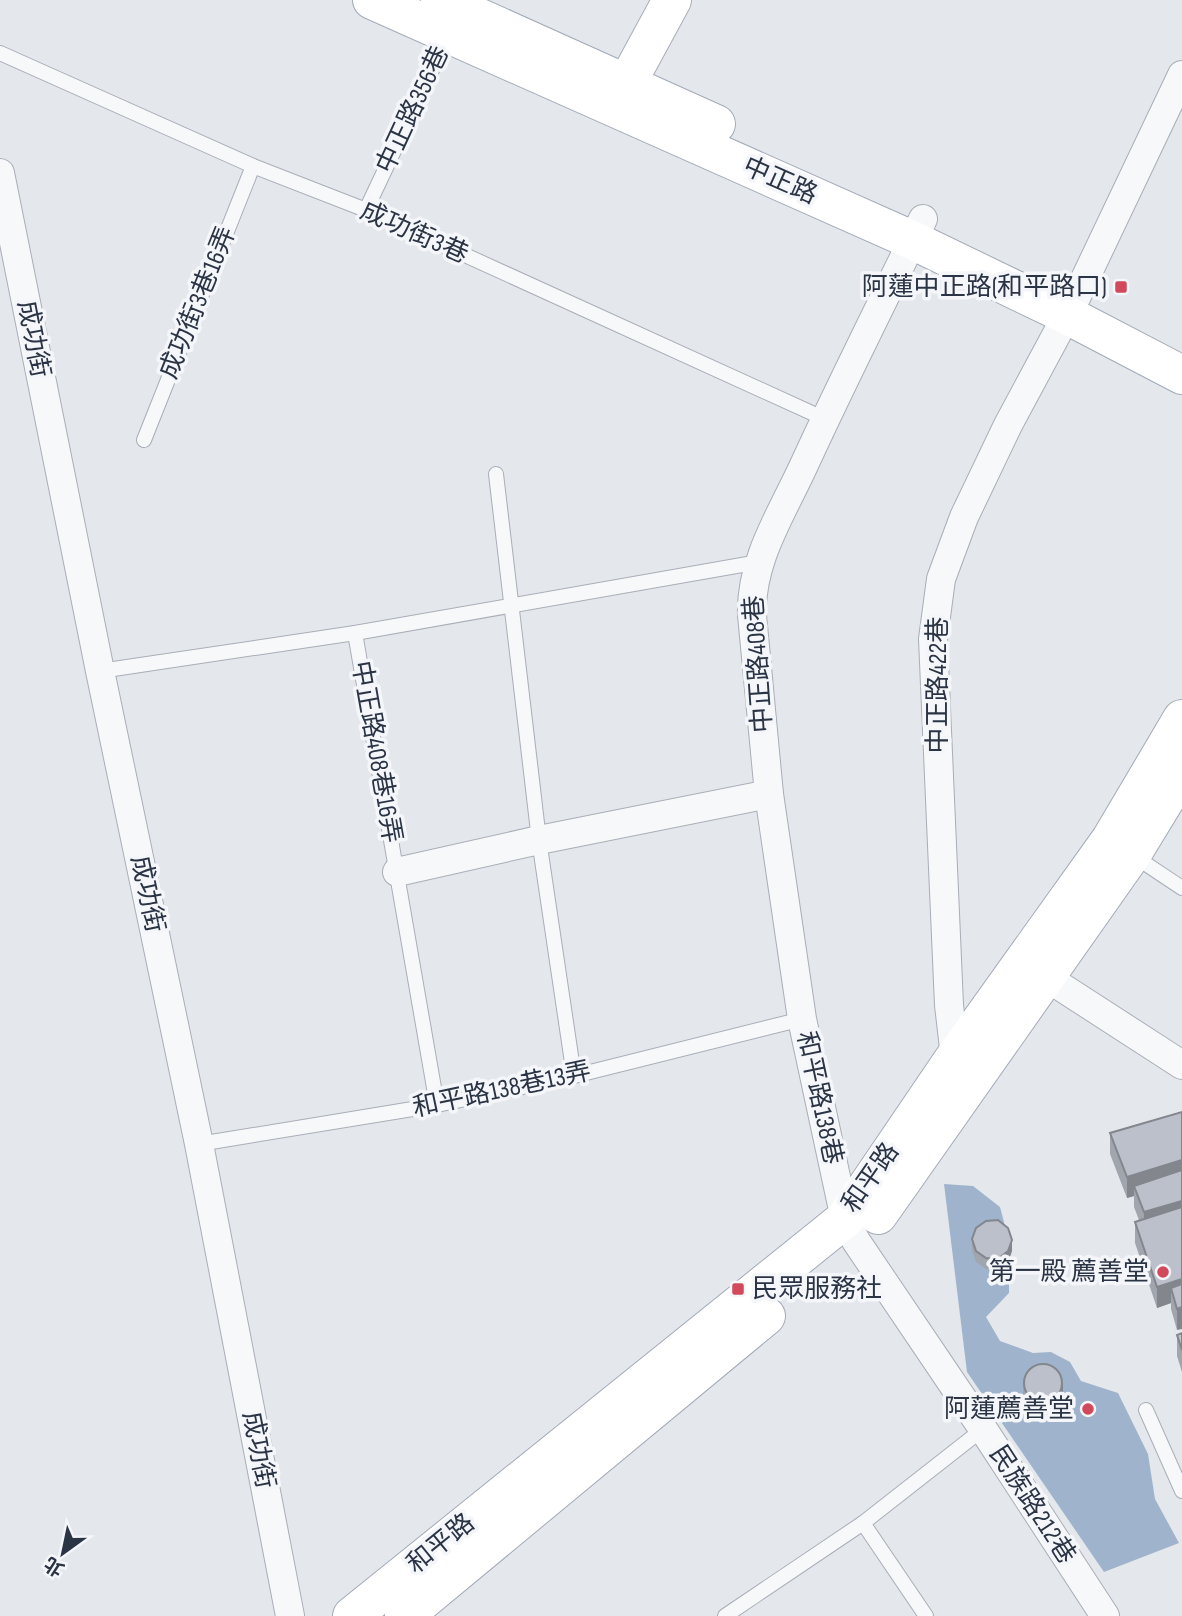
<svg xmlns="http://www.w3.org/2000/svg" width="1182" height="1616" font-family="'Sofia Sans Condensed','Noto Sans TC',sans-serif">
<rect width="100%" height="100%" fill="#e4e7ec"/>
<polygon fill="#9fb4cc" points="944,1184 973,1186 1000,1207 1004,1222 1009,1273 1009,1293 986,1317 1000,1341 1033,1353 1051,1352 1070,1362 1081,1381 1118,1393 1148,1454 1155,1499 1179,1543 1104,1572 967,1372"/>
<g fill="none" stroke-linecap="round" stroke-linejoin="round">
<defs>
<g id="lane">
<polyline points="0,53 253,166 366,210 825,419"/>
<polyline points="366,210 448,36"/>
<polyline points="144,440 253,166"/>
<polyline points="496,474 539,840 574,1076"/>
<polyline points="355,633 437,1105"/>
<polyline points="100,671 355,633 759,562"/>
<polyline points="1134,856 1182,888"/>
<polyline points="199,1144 437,1105 574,1076 802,1019"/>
<polyline points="1146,1410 1182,1491"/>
<polyline points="863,1523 926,1616"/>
<polyline points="725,1616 863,1523 983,1429"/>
</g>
<g id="street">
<polyline points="0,173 100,671 199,1144 290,1616"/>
<path d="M 923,219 C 883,301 842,382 804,465 C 782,513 750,561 752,615 L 769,794 L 802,1019 L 845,1219 L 856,1241 L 983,1429 L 1105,1616"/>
<polyline points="397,872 539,840 769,794"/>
<polyline points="1046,977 1182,1065"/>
<polyline points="955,1057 949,1005 933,639 941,579 964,517 1008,425 1074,302 1182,75"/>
</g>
<polyline id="secondary" points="614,107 672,0"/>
<g id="primary">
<polyline points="372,0 912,240 1067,315 1182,375"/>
<polyline points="440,0 716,124"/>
<polyline points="878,1215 1132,854 1182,772"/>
<polyline points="352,1616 845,1219 955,1057 1111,839 1182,719"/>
<polyline points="404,1616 766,1316"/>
</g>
</defs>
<use href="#lane" stroke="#a9aeb7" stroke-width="16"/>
<use href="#street" stroke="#a9aeb7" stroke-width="30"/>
<use href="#secondary" stroke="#a9aeb7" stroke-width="40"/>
<use href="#primary" stroke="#a3abb8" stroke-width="40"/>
<use href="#lane" stroke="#f7f8fa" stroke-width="14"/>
<use href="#street" stroke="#f7f8fa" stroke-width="28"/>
<use href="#secondary" stroke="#fff" stroke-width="38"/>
<use href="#primary" stroke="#fff" stroke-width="38"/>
</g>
<g fill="#a1a5ae">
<polygon points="1182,1112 1177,1330 1171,1309 1171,1303 1157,1308 1135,1243 1135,1222 1139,1220 1134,1207 1134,1196 1127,1198 1110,1154 1110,1133"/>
<polygon points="972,1239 1012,1251 1008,1262 998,1270 986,1269 976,1262 972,1250"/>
<polygon points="1182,1333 1182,1372 1177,1356 1177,1335"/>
<polygon points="1023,1383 1063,1394 1059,1406 1049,1413 1037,1413 1027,1405 1023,1394"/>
</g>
<g fill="#83868d">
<polygon points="1182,1160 1182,1181 1134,1186 1134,1196 1127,1198 1127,1177"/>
<polygon points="1182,1201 1182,1222 1144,1233 1144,1212"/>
<polygon points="1012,1240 1012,1251 1008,1262 998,1270 998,1259"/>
<polygon points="1182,1279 1182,1300 1171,1288 1171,1303 1157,1308 1157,1287"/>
<polygon points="1182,1307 1182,1329 1177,1330 1177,1309"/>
<polygon points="1063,1383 1063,1394 1059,1406 1049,1413 1049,1402"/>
</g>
<g fill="#bbc0ca" stroke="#83868d" stroke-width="2">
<polygon points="1182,1112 1182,1160 1127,1177 1110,1133"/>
<polygon points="1182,1170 1182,1201 1144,1212 1134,1186"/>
<polygon points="1182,1207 1182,1279 1157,1287 1135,1222"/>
<polygon points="998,1220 1008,1228 1012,1240 1008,1251 998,1259 986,1258 976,1251 972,1239 976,1228 986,1221"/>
<polygon points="1182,1284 1182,1307 1177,1309 1171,1288"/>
<polygon points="1182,1333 1182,1350 1177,1335"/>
<circle cx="1043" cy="1383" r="19"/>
</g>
<g fill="#d1495b" stroke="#f4f6f9" stroke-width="2.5">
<rect x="1114" y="280" width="14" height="14" rx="3.5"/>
<circle cx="1163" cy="1272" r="7"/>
<rect x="731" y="1282" width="14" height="14" rx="3.5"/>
<circle cx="1088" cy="1409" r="7"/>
</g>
<g text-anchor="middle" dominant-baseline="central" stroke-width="7" stroke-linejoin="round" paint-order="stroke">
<g font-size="26" fill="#2b3445" stroke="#f4f6f9">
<text transform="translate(413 110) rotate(-65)">中正路356巷</text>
<text transform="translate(780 181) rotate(24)">中正路</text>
<text transform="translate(414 233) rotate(24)">成功街3巷</text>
<text transform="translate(198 303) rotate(-68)">成功街3巷16弄</text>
<text transform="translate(33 339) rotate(79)">成功街</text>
<text transform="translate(759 664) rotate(-94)">中正路408巷</text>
<text transform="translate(938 685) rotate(-90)">中正路422巷</text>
<text transform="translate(376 752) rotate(80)">中正路408巷16弄</text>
<text transform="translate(147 894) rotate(78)">成功街</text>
<text transform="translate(502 1090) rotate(-12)">和平路138巷13弄</text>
<text transform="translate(819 1098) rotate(78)">和平路138巷</text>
<text transform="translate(871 1178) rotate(-55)">和平路</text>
<text transform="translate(258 1450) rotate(79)">成功街</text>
<text transform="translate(1032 1505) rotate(57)">民族路212巷</text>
<text transform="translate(441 1544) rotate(-39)">和平路</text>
</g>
<g font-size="26" fill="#2b3445" stroke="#f4f6f9" text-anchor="end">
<text x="1107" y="287">阿蓮中正路(和平路口)</text>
<text x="1149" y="1272">第一殿 薦善堂</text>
<text x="752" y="1289" text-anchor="start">民眾服務社</text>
<text x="1074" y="1409">阿蓮薦善堂</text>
</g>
</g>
<g transform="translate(63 1553) rotate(213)" stroke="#f4f6f9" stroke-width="5" paint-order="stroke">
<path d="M0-5L12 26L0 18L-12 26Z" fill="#2b3445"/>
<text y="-10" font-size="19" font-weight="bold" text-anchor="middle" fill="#2b3445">北</text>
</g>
</svg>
